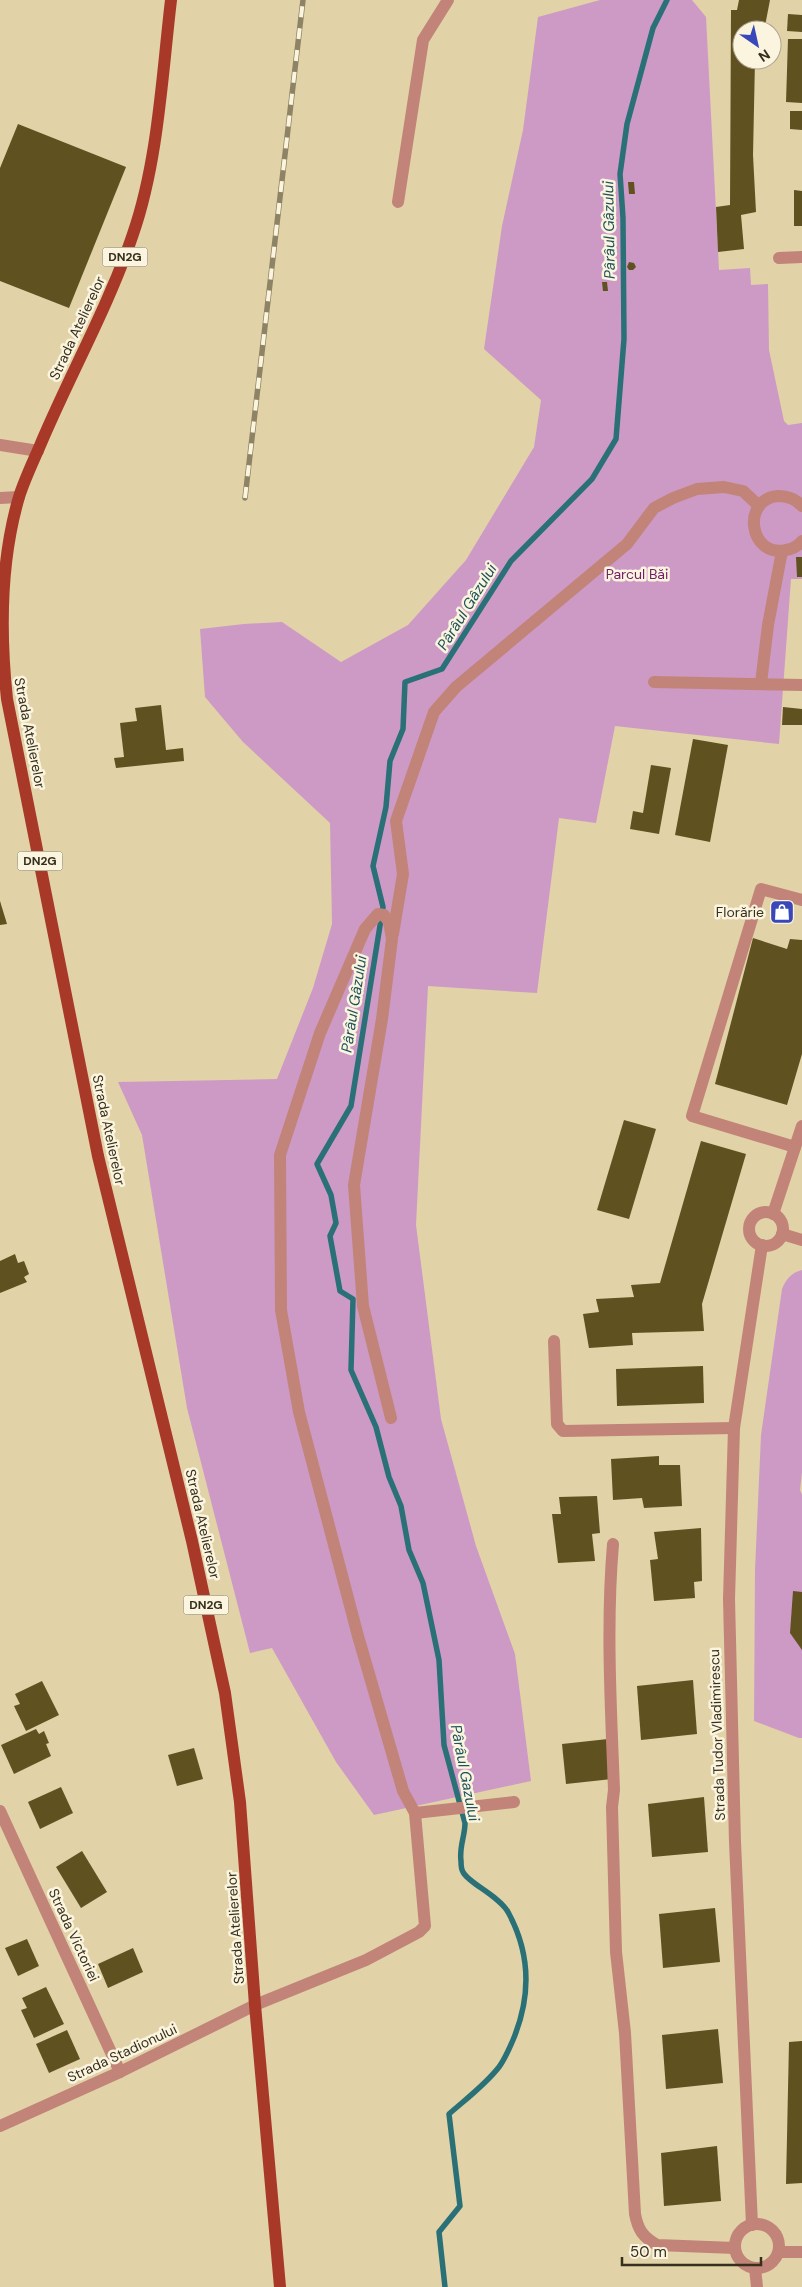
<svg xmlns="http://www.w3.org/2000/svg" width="802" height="2287" font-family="'DM Sans',sans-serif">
<rect width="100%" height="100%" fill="#e1d2a7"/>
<g fill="#cd9ac6">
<polygon points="600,0 692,0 706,17 719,270 750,268 751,285 768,284 769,350 784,421 788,425 802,423 802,579 791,579 779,744 615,726 596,823 559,818 537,993 428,986 416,1225 441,1419 476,1546 515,1654 531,1781 374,1815 336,1762 272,1648 250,1653 187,1408 142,1135 118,1082 277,1079 313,988 332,924 330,823 243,742 205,697 200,629 244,624 282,622 341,662 408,625 466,560 534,447 541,400 484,349 502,226 523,130 538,17"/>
<path d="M 802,1270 L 802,1472 L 800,1490 L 802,1495 L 802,1738 L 799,1738 L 754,1721 L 755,1570 L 761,1435 L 782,1289 C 786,1279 791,1273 802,1270 Z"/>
</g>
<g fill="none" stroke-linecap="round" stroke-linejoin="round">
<path stroke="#2a7077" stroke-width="5.5" d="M 445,2287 L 439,2232 L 460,2206 L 449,2114 C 466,2099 485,2085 499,2067 C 505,2059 509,2049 513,2040 C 531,1997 531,1954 508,1912 C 498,1895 468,1883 463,1872 C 461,1869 461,1864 461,1861 C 459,1847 465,1836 465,1823 L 444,1745 L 439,1660 L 423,1583 L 409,1550 L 401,1506 L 389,1477 L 376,1427 L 351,1370 L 353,1299 L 340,1291 L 330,1236 L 336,1223 L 331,1195 L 317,1164 L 351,1106 L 383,907 L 373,866 L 386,807 L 390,761 L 403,729 L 405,682 L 442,669 L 511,561 L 592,479 L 616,439 L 624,339 L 623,218 L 620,174 L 627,124 L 653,28 L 667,0"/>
</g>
<g fill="#605120">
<polygon points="739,0 770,0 765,26 755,27 755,30 742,30 742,60 755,60 753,155 756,212 741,215 744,249 718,252 716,207 730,205 731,10 737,10"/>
<polygon points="788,14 802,15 802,32 787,31"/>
<polygon points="788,39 802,39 802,103 786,102"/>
<polygon points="790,111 802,111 802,130 790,129"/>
<polygon points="18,124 126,167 69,308 0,281 0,168"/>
<polygon points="628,182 634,182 635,194 629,194"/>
<polygon points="794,190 802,191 802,226 794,226"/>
<polygon points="629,262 634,263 636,267 633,270 629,270 627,267"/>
<polygon points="602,282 607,282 608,291 603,291"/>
<polygon points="796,557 802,557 802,577 797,577"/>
<polygon points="161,705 166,750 183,748 184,761 116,768 114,758 124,757 120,723 137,721 135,708"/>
<polygon points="783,707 802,709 802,725 782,725"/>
<polygon points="693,739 728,745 710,842 675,835"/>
<polygon points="651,765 671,768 659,834 630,829 633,811 643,813"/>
<polygon points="0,901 7,924 0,925"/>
<polygon points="753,938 787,949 790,939 802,940 802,1054 787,1105 715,1084"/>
<polygon points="624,1120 656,1129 629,1219 597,1210"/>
<polygon points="701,1141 746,1154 702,1304 704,1331 632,1333 633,1345 589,1348 583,1314 599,1312 596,1299 634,1297 631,1285 660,1283"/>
<polygon points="15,1254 18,1263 24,1261 29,1274 24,1277 27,1282 0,1293 0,1261"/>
<polygon points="703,1366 704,1403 617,1406 616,1369"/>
<polygon points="659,1456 659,1465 680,1465 682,1506 644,1508 642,1498 613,1500 611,1459"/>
<polygon points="597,1496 600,1533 592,1534 595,1561 558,1563 552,1514 561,1514 559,1497"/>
<polygon points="701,1528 702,1581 694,1582 695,1598 654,1601 650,1560 658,1559 654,1532"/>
<polygon points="793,1591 802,1592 802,1650 790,1633"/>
<polygon points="693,1680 697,1734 641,1740 637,1686"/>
<polygon points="42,1681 59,1715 26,1731 14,1706 20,1704 15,1694"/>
<polygon points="36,1729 39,1734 44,1731 49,1743 46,1744 51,1756 14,1774 1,1745"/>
<polygon points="608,1739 612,1779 566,1784 562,1744"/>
<polygon points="194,1748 203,1779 177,1786 168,1755"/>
<polygon points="61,1787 73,1813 40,1829 28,1802"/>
<polygon points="704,1797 708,1852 652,1857 648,1804"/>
<polygon points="82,1851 107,1892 81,1908 56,1867"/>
<polygon points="715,1908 720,1962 663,1968 659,1914"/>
<polygon points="27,1939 39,1966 18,1976 5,1948"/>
<polygon points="133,1948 143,1972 108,1988 98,1964"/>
<polygon points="46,1987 64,2024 34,2038 21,2010 27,2008 22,1998"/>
<polygon points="718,2029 723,2083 666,2089 662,2035"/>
<polygon points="67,2030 80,2059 49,2073 36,2044"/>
<polygon points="802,2041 802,2183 786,2184 789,2042"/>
<polygon points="717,2146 721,2201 664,2206 661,2153"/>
</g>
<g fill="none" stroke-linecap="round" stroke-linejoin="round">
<g stroke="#c28478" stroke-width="12">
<polyline points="398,202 423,40 448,0"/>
<polyline points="779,258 802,257"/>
<polyline points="0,445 38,451"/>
<polyline points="0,498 19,497"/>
<path d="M 802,506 C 796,499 787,496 778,496 C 741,499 749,558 786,550 C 792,549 798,546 802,541"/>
<polyline points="654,682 802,685"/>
<polyline points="761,683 768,625 782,551"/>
<polyline points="393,934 403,874 396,821 434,712 456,687 627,544 654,508 673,498 697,489 724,487 743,491 759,506"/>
<polyline points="795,1147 692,1116 761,889 802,900"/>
<circle cx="766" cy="1229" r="17"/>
<polyline points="773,1214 802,1126"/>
<polyline points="782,1234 802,1240"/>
<polyline points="554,1341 557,1424 563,1431 734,1428"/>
<path d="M 613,1544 C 606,1626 611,1708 614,1790 L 612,1807 L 616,1952 L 625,2033 L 635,2214 C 638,2230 643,2237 657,2245 L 735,2248"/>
<polyline points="0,1811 120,2072"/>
<polyline points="415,1813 514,1802"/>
<polyline points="0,2126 120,2072 255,2005 366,1960 419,1932 425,1926 415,1813 403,1791 358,1636 299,1412 281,1310 280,1155 320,1033 365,929 378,914 384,915 389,922 392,939 382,1019 354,1185 363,1306 391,1418"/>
<circle cx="757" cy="2246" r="22"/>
<polyline points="752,2225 735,1842 729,1599 734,1428 762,1245"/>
<polyline points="779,2252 802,2252"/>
<polyline points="755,2268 757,2287"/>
</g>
<path stroke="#a83928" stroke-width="12" d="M 171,0 C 162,76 158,162 133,234 C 108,308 69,376 39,448 C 32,464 24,481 19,497 C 0,562 0,633 7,699 L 98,1156 L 192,1541 L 225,1693 L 240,1802 L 255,2005 L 280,2287"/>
<defs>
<polyline id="rail" points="245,498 303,0"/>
</defs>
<use href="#rail" stroke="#8e8465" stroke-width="5.5"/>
<use href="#rail" stroke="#fbf4de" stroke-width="4" stroke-dasharray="11" stroke-linecap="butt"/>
</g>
<defs>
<symbol id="shop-square" viewBox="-11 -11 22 22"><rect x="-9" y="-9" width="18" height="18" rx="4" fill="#3847ba" stroke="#fbf4de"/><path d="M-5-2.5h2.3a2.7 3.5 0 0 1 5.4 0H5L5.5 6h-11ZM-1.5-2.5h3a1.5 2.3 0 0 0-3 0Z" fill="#fff"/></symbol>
</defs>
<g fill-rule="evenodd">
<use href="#shop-square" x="768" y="898" width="28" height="28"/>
</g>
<g text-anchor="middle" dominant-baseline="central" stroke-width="5" stroke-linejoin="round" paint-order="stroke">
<g fill="#fbf4de" stroke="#706a58" stroke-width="1">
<rect x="102.5" y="247.5" width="45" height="19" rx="4"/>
<rect x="17.5" y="851.5" width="45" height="19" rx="4"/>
<rect x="183.5" y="1595.5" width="45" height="19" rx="4"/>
</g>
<g font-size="12" font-weight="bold" fill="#352f1e">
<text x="125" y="257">DN2G</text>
<text x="40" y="861">DN2G</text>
<text x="206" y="1605">DN2G</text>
</g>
<g font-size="14" fill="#352f1e" stroke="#fbf4de">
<text transform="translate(77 328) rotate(-65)">Strada Atelierelor</text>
<text transform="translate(30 733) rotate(79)">Strada Atelierelor</text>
<text transform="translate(109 1130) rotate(78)">Strada Atelierelor</text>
<text transform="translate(203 1524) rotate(77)">Strada Atelierelor</text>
<text transform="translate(717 1735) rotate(-92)">Strada Tudor Vladimirescu</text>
<text transform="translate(235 1928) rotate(-94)">Strada Atelierelor</text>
<text transform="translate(74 1935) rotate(65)">Strada Victoriei</text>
<text transform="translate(122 2053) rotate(-25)">Strada Stadionului</text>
</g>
<g font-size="14" fill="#72206b" stroke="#fbf4de">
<text x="637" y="574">Parcul Băi</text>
</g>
<g font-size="14" fill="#352f1e" stroke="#fbf4de" text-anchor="end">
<text x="764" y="912">Florărie</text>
</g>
<g font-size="15" font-style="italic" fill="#1b525b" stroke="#fbf4de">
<text transform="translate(609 230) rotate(-91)">Pârâul Gâzului</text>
<text transform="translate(467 607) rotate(-58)">Pârâul Gâzului</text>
<text transform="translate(354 1004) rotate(-81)">Pârâul Gâzului</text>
<text transform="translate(465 1773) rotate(79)">Pârâul Gazului</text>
</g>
</g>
<g transform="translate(757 45) rotate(146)"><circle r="24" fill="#fbf4de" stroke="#aca591"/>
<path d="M0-4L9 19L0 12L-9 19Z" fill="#3847ba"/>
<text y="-8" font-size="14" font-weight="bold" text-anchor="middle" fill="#352f1e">N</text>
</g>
<path d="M622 2257v8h139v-8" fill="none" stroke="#352f1e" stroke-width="2.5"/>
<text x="630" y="2257" font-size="15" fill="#352f1e" stroke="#fbf4de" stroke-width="4" paint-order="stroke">50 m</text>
</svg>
